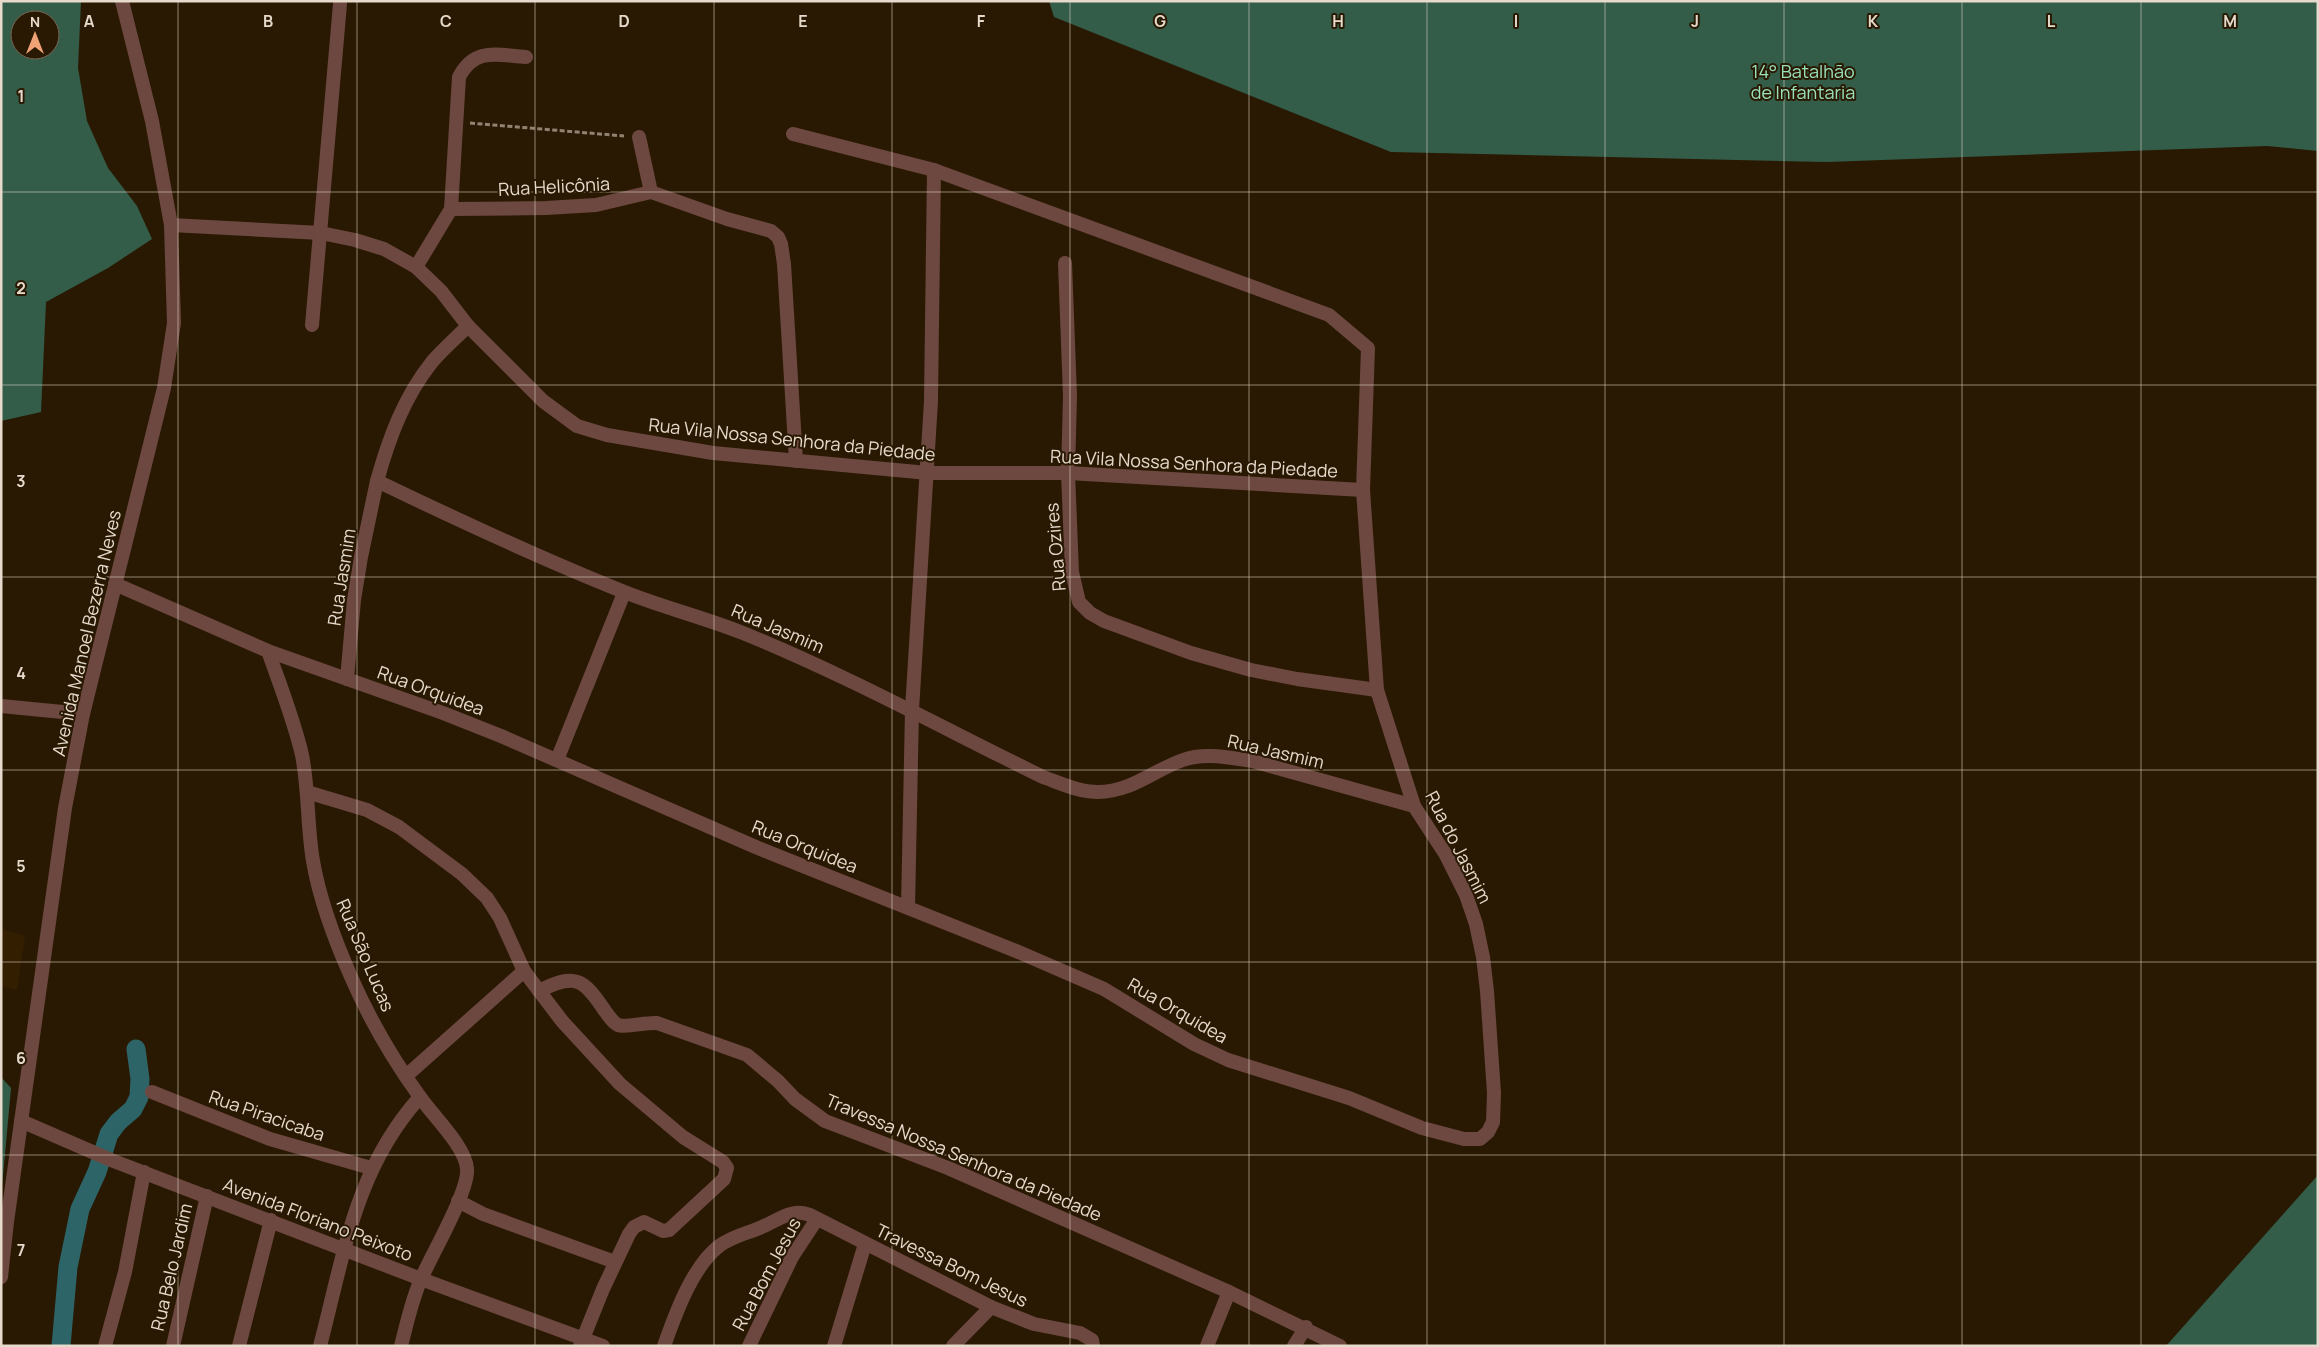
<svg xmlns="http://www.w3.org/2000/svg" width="2319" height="1347" font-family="Manrope,sans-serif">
<rect width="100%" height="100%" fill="#2a1902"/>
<polygon fill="#331e00" points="1,929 25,936 17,990 1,986"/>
<g fill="#335d49" fill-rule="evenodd">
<path d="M 1,1 L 81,1 L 78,68 L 87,121 L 108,168 L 137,206 L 152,239 L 108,268 L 46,302 L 41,412 L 1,421 ZM 20,20 L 50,20 L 50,50 L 20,50 Z"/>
<polygon points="1049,1 2318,1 2318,151 2267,146 1827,162 1391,152 1054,17"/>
<polygon points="1,1077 11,1088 1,1198"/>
<polygon points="2318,1175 2318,1346 2166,1346"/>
</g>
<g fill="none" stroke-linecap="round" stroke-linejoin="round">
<polyline stroke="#2d6467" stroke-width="19" points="61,1346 68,1267 80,1209 97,1172 109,1134 118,1122 133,1109 139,1097 140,1079 136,1049"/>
<polyline stroke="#908371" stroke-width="3" stroke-dasharray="5 2.5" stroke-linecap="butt" points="470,123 624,136"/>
<g stroke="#6d4840" stroke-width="14">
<polyline points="639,137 651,192"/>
<polyline points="451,209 546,208 596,205 651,192 727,219 771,231 778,237 781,244 784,264 796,461"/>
<polyline points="171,225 321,233 355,240 384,249 416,267 441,291 468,326 543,401 577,426 607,435 713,453 928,473 1068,473 1363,490"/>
<polyline points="1065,263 1070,396 1068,473 1072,572 1079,602 1090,613 1104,621 1191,653 1251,670 1297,679 1377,690"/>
<path d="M 416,267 L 451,209 L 459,77 C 475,47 496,55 526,57"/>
<polyline points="312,325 340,4"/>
<path d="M 468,326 C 456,338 443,349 432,362 C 404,397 389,438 377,481 C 458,520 539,558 622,591 C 661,607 703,617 743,633 C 846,675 943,728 1043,777 C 1060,783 1079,792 1098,792 C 1131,792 1154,770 1183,760 C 1205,752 1230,758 1252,761 L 1414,806"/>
<polyline points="115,584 268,651 443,713 501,736 758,848 1016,951 1104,989 1194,1044 1228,1060 1349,1098 1422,1128 1464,1139 1480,1139 1488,1132 1493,1122 1494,1093 1487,991 1483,957 1476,924 1466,895 1446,855 1414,806 1377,690 1363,490 1368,348 1329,315 934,170 793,134"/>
<path d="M 268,651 C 280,685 294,720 302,755 C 309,790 307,826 313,861 C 320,902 335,941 352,979 C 370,1020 394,1061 420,1097 C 433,1116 466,1147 467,1169 C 469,1191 432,1254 422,1277 C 412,1298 407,1323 401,1346"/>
<polyline points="347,679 354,600 361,557 377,481"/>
<polyline points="1,706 83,714"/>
<polyline points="557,760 624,593"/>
<polyline points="307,792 367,810 399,827 462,874 487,898 500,918 524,971 562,1021 620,1084 683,1137 723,1162 727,1168 724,1179 669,1230 663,1231 644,1222 634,1227 629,1234 603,1289 580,1346"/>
<polyline points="908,908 912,710 931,401 934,170"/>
<path d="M 539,991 C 575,973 583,978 605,1011 C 609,1016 612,1022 618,1025 C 625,1028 646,1022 657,1023 L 747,1055 L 778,1081 L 795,1099 L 825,1121 L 948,1168 L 1229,1292 L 1340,1346"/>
<polyline points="406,1076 524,971"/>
<polyline points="152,1092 270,1139 371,1168"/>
<polyline points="458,1201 483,1214 615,1262"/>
<polyline points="105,1346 125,1272 144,1172"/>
<polyline points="173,1346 207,1196"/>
<polyline points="239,1346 271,1220"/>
<path d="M 320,1346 C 344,1255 355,1169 420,1097"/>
<path d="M 664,1346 C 675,1315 692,1267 719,1246 C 732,1236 749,1233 764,1226 C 780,1219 793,1208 810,1215 L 991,1307 L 1034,1324 L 1080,1333 L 1092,1340 L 1093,1346"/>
<polyline points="749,1346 792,1257 817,1219"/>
<polyline points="834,1346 865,1244"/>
<polyline points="953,1346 991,1307"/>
<polyline points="1207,1346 1229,1292"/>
<polyline points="1294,1346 1306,1327"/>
</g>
<g stroke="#6d4840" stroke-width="14">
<polyline points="21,1121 111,1160 421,1279 603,1346"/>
<polyline points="1,1277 7,1222 65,808 83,714 164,388 174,323 171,225 152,121 122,1"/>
</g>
</g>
<path fill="none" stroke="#e5dacc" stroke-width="1" stroke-opacity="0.55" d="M 178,1 L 178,1346M 357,1 L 357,1346M 535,1 L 535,1346M 714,1 L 714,1346M 892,1 L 892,1346M 1070,1 L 1070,1346M 1249,1 L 1249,1346M 1427,1 L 1427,1346M 1605,1 L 1605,1346M 1784,1 L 1784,1346M 1962,1 L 1962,1346M 2141,1 L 2141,1346M 1,192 L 2318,192M 1,385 L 2318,385M 1,577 L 2318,577M 1,770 L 2318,770M 1,962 L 2318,962M 1,1155 L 2318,1155"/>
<g text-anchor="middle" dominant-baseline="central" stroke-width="4" stroke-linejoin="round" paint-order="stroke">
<g font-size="18" fill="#99e1bd" stroke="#2a1902">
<text x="1803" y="71">14° Batalhão<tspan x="1803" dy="21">de Infantaria</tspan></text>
</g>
<g font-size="18" fill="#e5dacc" stroke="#2a1902">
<text transform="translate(554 186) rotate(-3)">Rua Helicônia</text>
<text transform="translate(792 439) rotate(6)">Rua Vila Nossa Senhora da Piedade</text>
<text transform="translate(1194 463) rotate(3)">Rua Vila Nossa Senhora da Piedade</text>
<text transform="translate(1055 547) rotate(-95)">Rua Ozires</text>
<text transform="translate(341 577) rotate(-81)">Rua Jasmim</text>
<text transform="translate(778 628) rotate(23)">Rua Jasmim</text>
<text transform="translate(86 633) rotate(-77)">Avenida Manoel Bezerra Neves</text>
<text transform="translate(431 690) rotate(20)">Rua Orquidea</text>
<text transform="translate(1276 751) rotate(13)">Rua Jasmim</text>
<text transform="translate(805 846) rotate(22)">Rua Orquidea</text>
<text transform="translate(1459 847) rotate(63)">Rua do Jasmim</text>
<text transform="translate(366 955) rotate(67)">Rua São Lucas</text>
<text transform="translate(1178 1010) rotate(30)">Rua Orquidea</text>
<text transform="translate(267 1115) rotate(19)">Rua Piracicaba</text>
<text transform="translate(964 1157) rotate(23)">Travessa Nossa Senhora da Piedade</text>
<text transform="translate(318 1219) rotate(21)">Avenida Floriano Peixoto</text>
<text transform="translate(952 1265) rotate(26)">Travessa Bom Jesus</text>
<text transform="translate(171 1267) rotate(-77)">Rua Belo Jardim</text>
<text transform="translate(766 1274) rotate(-62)">Rua Bom Jesus</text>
</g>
</g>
<g font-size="16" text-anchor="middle" font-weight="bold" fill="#e5dacc" stroke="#2a1902" stroke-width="4" stroke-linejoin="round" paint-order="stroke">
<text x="89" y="27">A</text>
<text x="268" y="27">B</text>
<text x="446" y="27">C</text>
<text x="624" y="27">D</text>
<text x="803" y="27">E</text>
<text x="981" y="27">F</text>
<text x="1160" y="27">G</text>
<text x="1338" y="27">H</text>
<text x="1516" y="27">I</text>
<text x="1695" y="27">J</text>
<text x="1873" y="27">K</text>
<text x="2051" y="27">L</text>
<text x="2230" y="27">M</text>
<text x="21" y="102">1</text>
<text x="21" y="294">2</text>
<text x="21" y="487">3</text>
<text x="21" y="679">4</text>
<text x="21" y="872">5</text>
<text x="21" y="1064">6</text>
<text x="21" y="1256">7</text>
</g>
<rect width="2319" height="1347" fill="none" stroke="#e5dacc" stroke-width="5"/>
<g transform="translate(35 35)"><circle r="24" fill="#2a1902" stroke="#756653"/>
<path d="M0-4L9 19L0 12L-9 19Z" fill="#efa377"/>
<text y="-8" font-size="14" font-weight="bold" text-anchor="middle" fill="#e5dacc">N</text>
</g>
</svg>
